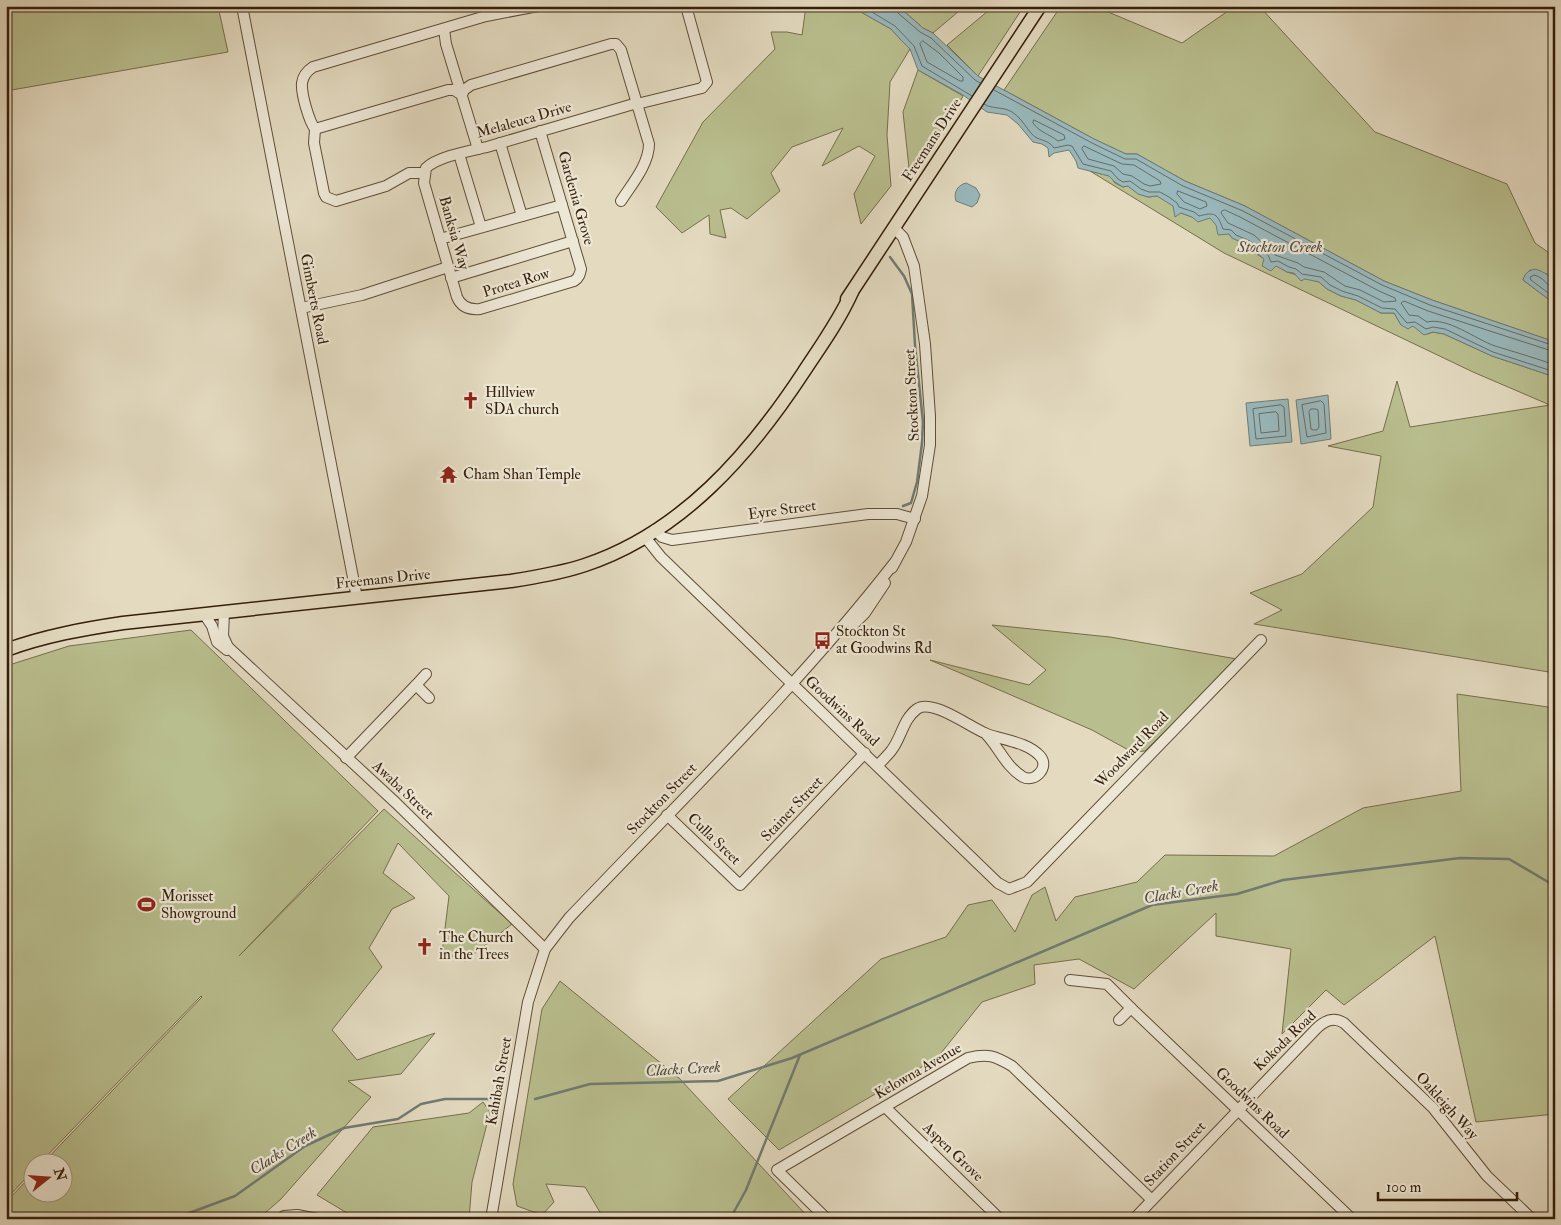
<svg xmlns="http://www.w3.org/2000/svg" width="1561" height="1225" font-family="'IM FELL Double Pica',serif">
<rect width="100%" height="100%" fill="#e3dac0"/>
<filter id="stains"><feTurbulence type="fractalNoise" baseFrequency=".004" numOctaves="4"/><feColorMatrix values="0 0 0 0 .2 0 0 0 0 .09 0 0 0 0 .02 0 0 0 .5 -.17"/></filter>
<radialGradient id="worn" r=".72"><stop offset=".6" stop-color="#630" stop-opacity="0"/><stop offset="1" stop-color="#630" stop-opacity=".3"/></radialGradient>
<g fill="#b9be8e" stroke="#776e4c">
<polygon points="6,6 218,6 228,52 6,91"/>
<polygon points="806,6 856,6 861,12 891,29 910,49 890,82 887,135 891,186 861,224 854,194 875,156 859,146 822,166 843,128 792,147 771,173 780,191 747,219 731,208 720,210 726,238 710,234 709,215 682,233 656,207 703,122 775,49 771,32 787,32 802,35"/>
<polygon points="898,6 965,6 933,33 923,28"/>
<polygon points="994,6 1024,6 978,76 947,45"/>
<polygon points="1061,6 1099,6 1101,9 1182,43 1235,6 1259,6 1375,132 1507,184 1535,243 1555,257 1555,283 1547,274 1530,270 1526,274 1523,280 1555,304 1555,342 1432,300 1384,281 1245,206 1185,181 1137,154 1126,154 1094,139 1004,90"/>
<polygon points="918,70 963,96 960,102 910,177 903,112"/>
<polygon points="1090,171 1110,176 1115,183 1123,187 1128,186 1139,194 1148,197 1157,196 1166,200 1181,213 1192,217 1210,217 1233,238 1247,245 1258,255 1287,272 1319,282 1327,289 1341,296 1356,300 1381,313 1394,313 1401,325 1413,326 1428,334 1433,332 1444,334 1492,356 1555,377 1555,673 1254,624 1282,610 1250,593 1302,574 1373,507 1381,456 1328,446 1383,431 1397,381 1410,427 1550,405 1473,372 1224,253"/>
<polygon points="992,625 1110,637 1237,659 1145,751 1132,752 1092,730 930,660 1029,685 1046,670"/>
<polygon points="191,630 378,811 239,956 384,809 512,924 465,961 442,953 449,896 398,843 383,873 415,898 392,909 369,948 382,967 332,1030 357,1060 435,1033 401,1074 348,1081 371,1097 281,1199 258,1219 6,1219 6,1202 32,1175 32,1192 62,1192 62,1162 44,1162 202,997 201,996 41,1162 32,1162 32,1172 6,1199 6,666 69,646"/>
<polygon points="1457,694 1555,708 1555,1114 1476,1122 1435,936 1344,1005 1326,990 1282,1034 1291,949 1216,936 1216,913 1134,989 1079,959 1034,965 1035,984 982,1002 937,1058 779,1150 728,1099 881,959 946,937 968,905 992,900 1015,932 1032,895 1045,887 1056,921 1075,897 1137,882 1165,855 1274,856 1363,808 1461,791"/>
<polygon points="560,981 679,1078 810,1219 604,1219 585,1187 546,1184 554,1202 542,1215 517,1206 513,1184 542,1009"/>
<polygon points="483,1102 490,1112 472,1182 469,1219 357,1219 317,1195 373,1127 469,1113"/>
</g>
<g fill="#99b8bc" stroke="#717b74">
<polygon points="856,6 898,6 923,28 933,33 978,76 1094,139 1126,154 1137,154 1185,181 1245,206 1384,281 1432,300 1555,342 1555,377 1492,356 1444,334 1433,332 1424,335 1413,326 1408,329 1401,325 1394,313 1381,313 1356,300 1341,296 1327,289 1319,282 1305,279 1301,281 1294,273 1287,272 1276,266 1271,271 1262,266 1264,259 1247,245 1232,238 1229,234 1218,235 1216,225 1210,218 1198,222 1192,217 1181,213 1175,217 1173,206 1157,196 1148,197 1138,194 1128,186 1123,187 1115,182 1109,176 1078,168 1076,161 1069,150 1054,153 1049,157 1048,148 1042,144 1033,142 1018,124 1007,115 987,112 963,95 918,70 910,49 901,40 891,29 861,12"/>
<path d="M 966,183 L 976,188 L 980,195 L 977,203 L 972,207 L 956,201 C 953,192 958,185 966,183 Z"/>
<path d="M 1535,269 C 1555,275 1555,285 1555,304 L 1523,280 C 1525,274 1527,271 1535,269 Z"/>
<polygon points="1328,395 1331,439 1301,444 1296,400"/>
<polygon points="1288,399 1292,442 1250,446 1246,403"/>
</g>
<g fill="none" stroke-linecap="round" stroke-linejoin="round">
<g stroke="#676c62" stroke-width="1">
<polyline points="862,6 895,26 914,46 922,66 972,96"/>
<polyline points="895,6 898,13 920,32 931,38 975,80 980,83"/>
<polygon points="923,41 939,53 963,77 963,81 960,81 927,62 920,44"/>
<polyline points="994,90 1092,143 1125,159 1136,159 1183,186 1243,211 1382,285 1430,305 1555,346"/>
<path d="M 984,104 C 992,109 1000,107 1008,110 C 1022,115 1028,134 1037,138 C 1044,141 1049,141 1054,148 L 1068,145 L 1072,146 L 1083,164 L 1111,171 L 1118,179 L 1123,182 L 1130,181 L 1141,189 L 1149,192 L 1160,192 L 1169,197 L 1177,203 L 1179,207 L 1194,212 L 1199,216 C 1215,212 1217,213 1223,229 L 1231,230 L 1236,235 L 1250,241 L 1268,255 L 1271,262 L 1278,261 L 1289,267 L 1296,269 L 1302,274 L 1321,277 L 1330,285 L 1342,291 L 1358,296 L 1382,308 L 1395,309 L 1407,323 L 1415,322 L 1426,329 L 1433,327 L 1445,329 L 1493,352 L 1555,372"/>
<path d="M 1034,120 L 1064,135 L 1065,139 L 1058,141 C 1049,134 1039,132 1033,123 Z"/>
<polygon points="1084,146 1122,164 1134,165 1160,181 1161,184 1150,186 1144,184 1132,176 1123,174 1114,166 1088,159 1082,149"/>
<polygon points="1178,191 1206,202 1207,206 1200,209 1184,202 1177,194"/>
<polygon points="1225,210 1240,217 1379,291 1395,298 1396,301 1384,302 1360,290 1345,286 1324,272 1304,267 1298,263 1275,255 1254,235 1228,223 1221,213 1222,211"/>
<path d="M 1555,288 C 1546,287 1546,278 1534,275 L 1530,277 L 1531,280 L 1555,298"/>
<path d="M 1555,352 L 1428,311 L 1404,301 L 1401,303 L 1409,315 L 1418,316 L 1427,322 C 1448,317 1475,339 1495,346 C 1515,352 1535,358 1555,365"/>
<polygon points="1321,401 1324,404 1326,433 1307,437 1302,405"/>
<polygon points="1281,405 1284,407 1286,436 1256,439 1253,409"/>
<polygon points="1311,409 1316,409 1318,410 1319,427 1317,430 1313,430 1311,429 1309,412"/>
<polygon points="1276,412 1278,414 1279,431 1261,433 1259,414"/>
</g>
<g stroke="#717b74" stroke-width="2.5">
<polyline points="890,257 904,276 912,294 915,345 923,422 922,443 917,482 911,503 903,506"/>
<polyline points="535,1099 590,1084 718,1081 792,1058 1152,905 1237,894 1283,880 1460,858 1509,859 1555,886"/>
<polyline points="173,1219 235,1196 305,1146 344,1128 398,1119 421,1104 445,1099 495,1099"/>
<polyline points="730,1219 746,1190 800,1055"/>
</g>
<defs>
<g id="minor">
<polyline points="242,6 357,598"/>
<polyline points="444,29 446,44 478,149"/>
<path d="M 462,95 L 464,90 L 471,85 L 611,44 L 616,44 L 621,50 L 649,144 C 649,164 632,184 621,201"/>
<polyline points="637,104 702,88 707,82 686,6"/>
<polyline points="315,129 448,90 454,90 462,95"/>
<path d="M 540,131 L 581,269 C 580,274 579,278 574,281 L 480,309 C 469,310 461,307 457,297 L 424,183 L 426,168 C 438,156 470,151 487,147 C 537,132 587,118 637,103"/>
<polyline points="500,143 522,216"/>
<polyline points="459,154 481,227"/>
<path d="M 424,173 L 409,173 L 386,186 L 336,201 L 326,197 L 324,193 L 314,143 L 315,129 C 309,121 301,94 302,83 C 303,75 307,71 313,67 L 486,16 L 538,6"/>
<polyline points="440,239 562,205"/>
<polyline points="451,278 573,241"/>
<polyline points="301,308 362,295 448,267"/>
<polyline points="655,530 662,537 672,540 868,514 897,514 915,519"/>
<polyline points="645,537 661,557 998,883 1009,889 1027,882 1261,640"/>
<polyline points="892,568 906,542 922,496 930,445 930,416 925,344 914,266 903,237 894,228"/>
<polyline points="224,612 223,636 228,647 396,803 545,949"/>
<polyline points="204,614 212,626 217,642 227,650"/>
<polyline points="849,629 865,613 885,583"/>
<polyline points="416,685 426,674"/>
<polyline points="346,758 416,685 429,698"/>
<path d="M 878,765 C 882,761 887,756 891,751 C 901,739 903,719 917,709 C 932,698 971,728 987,734 C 1003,740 1027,742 1040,756 C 1050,767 1035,783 1023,777 C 1005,766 999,747 985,733"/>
<polyline points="667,815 740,885 865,753"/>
<polyline points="1070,980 1107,984 1131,1008"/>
<polyline points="1119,1020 1131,1008 1352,1219"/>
<polyline points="885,1107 1000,1219"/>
<polyline points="282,1219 284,1216 297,1215 318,1219"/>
<path d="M 491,1219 L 528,1002 L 545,949 L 569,918 C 680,801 796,689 895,562"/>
<path d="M 827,1219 L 777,1170 L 968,1058 C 988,1053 995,1056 1012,1066 L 1152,1200"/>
<path d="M 1134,1219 L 1316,1029 C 1324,1021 1333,1016 1344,1023 L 1433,1108 L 1487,1176 L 1532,1219"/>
<polyline points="1554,1219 1555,1218"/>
</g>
<g id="major">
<polyline points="847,299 1040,6"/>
<path d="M 6,650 C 44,636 83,629 123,623 L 511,581 C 536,577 561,573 585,565 C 681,533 749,455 803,373 C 820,347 839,321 852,292"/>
</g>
</defs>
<use href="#minor" stroke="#604e37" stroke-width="12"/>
<use href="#major" stroke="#351f09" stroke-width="15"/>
<use href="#minor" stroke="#ede7d6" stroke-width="10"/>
<use href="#major" stroke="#e3dac0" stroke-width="12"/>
</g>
<defs>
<symbol id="church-bare" viewBox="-9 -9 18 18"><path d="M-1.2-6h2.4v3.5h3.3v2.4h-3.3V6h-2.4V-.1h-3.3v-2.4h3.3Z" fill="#8f2418" stroke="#ede7d6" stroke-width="2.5" paint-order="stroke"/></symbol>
<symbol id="temple-bare" viewBox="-9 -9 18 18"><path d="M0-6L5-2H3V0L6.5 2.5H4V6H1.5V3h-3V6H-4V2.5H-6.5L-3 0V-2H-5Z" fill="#8f2418" stroke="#ede7d6" stroke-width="2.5" paint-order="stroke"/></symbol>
<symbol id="bus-bare" viewBox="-9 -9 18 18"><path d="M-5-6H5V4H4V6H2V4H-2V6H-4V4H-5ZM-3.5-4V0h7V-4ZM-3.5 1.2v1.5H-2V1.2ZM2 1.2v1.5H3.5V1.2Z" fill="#8f2418" stroke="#ede7d6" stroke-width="2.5" paint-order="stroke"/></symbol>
<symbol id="stadium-bare" viewBox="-9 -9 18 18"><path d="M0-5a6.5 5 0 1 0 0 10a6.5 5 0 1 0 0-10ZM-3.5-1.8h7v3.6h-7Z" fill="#8f2418" stroke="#ede7d6" stroke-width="2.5" paint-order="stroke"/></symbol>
</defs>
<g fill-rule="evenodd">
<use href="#church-bare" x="458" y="388" width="25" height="25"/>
<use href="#temple-bare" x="436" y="462" width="25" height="25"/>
<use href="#bus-bare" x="810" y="628" width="25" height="25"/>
<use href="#stadium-bare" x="134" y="892" width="25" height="25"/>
<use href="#church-bare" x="412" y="934" width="25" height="25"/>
</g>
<g text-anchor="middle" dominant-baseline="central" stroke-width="4.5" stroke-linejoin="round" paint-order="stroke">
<g font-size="15" fill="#351f09" stroke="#ede7d6">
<text transform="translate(524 120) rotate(-16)">Melaleuca Drive</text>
<text transform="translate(932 140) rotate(-57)">Freemans Drive</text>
<text transform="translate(576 198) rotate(74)">Gardenia Grove</text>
<text transform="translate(454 233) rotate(74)">Banksia Way</text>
<text transform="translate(516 283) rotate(-17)">Protea Row</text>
<text transform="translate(314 299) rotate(79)">Gimberts Road</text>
<text transform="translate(912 395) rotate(-93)">Stockton Street</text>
<text transform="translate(782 510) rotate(-8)">Eyre Street</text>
<text transform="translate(383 579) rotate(-6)">Freemans Drive</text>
<text transform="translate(842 711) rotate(43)">Goodwins Road</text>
<text transform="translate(1132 750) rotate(-46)">Woodward Road</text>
<text transform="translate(403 790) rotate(43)">Awaba Street</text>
<text transform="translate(662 799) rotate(-46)">Stockton Street</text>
<text transform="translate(792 809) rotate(-47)">Stainer Street</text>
<text transform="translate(714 839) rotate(44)">Culla Sreet</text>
<text transform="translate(1285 1041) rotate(-44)">Kokoda Road</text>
<text transform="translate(918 1071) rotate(-30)">Kelowna Avenue</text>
<text transform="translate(499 1081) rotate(-80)">Kahibah Street</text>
<text transform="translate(1252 1103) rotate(44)">Goodwins Road</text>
<text transform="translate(1447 1106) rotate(48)">Oakleigh Way</text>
<text transform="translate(953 1152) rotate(44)">Aspen Grove</text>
<text transform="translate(1175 1154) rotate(-47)">Station Street</text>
</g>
<g font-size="15" fill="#351f09" stroke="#ede7d6" text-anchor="start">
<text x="485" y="392">Hillview<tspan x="485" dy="17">SDA church</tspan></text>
<text x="463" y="474">Cham Shan Temple</text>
<text x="836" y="631">Stockton St<tspan x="836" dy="17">at Goodwins Rd</tspan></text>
<text x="161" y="896">Morisset<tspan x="161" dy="17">Showground</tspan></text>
<text x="439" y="937">The Church<tspan x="439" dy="17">in the Trees</tspan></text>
</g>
<g font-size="16" font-style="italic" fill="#534d3f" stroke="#ede7d6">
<text x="1280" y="247">Stockton Creek</text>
<text transform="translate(1181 892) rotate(-10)">Clacks Creek</text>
<text transform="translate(683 1069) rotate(-3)">Clacks Creek</text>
<text transform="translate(283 1151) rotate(-32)">Clacks Creek</text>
</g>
</g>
<rect width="1561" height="1225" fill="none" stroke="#e3dac0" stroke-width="25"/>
<rect x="8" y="8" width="1546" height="1210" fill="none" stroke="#351f09" stroke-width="2.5"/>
<rect x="12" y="12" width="1536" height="1200" fill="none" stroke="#351f09"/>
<g transform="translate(48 1178) rotate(73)"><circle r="24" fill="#ede7d6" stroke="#a39784"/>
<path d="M0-4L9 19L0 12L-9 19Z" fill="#8f2418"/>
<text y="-8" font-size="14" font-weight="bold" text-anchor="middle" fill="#351f09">N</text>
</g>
<path d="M1378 1192v8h139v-8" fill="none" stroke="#351f09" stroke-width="2.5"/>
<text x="1386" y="1192" font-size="15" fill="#351f09" stroke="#ede7d6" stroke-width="4" paint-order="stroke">100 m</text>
<rect width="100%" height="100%" filter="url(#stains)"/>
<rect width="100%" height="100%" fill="url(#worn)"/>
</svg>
